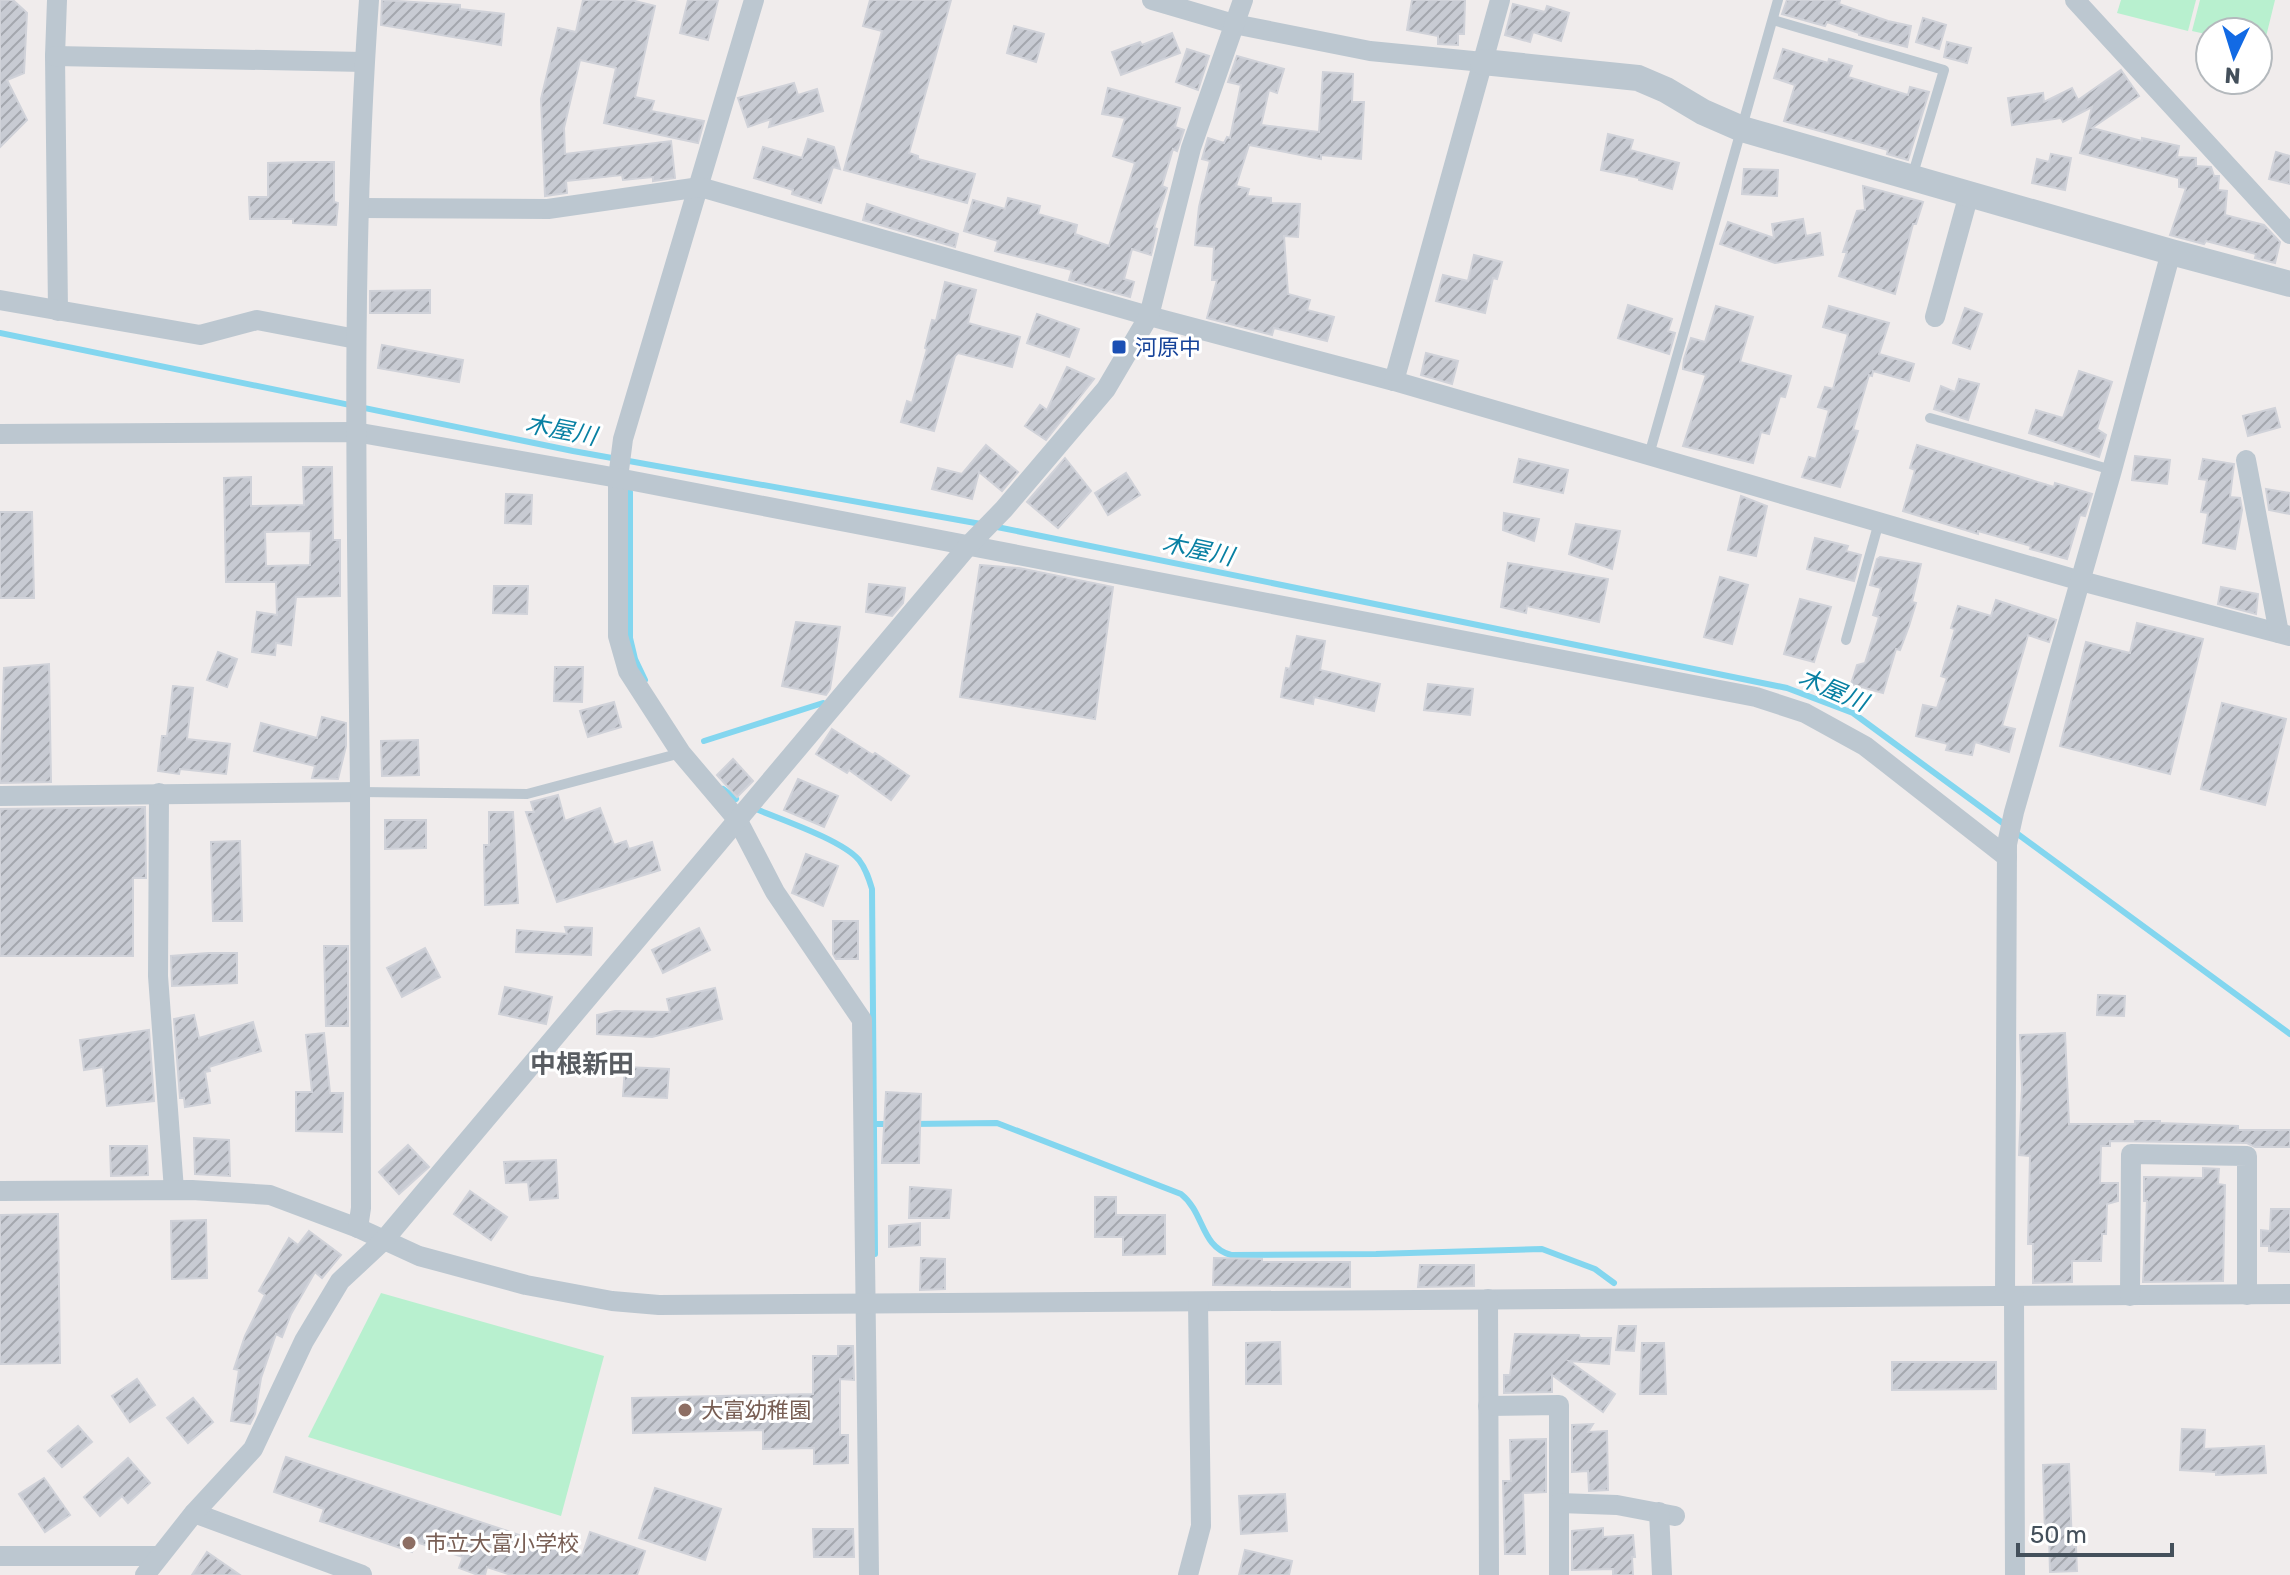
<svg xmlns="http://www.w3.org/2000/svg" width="2290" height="1575" font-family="Rubik,'Noto Sans JP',sans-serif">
<defs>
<pattern id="building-hatch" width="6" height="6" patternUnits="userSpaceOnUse" patternTransform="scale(2)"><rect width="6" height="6" fill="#c8cbd3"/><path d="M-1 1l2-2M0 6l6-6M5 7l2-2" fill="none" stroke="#a4a7ae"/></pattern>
</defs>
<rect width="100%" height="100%" fill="#f0ecec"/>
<g fill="#b8f0cf">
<polygon points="2121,0 2196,0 2188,31 2117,13"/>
<polygon points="2200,0 2275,0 2263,49 2258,48 2258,32 2210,32 2210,35 2192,31"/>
<polygon points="381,1293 604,1356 561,1516 308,1437"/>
</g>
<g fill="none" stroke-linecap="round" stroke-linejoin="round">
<g stroke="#83d6ef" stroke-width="6">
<polyline points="0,333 573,451 981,524"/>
<polyline points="630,492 630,638 635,659 645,680"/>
<polyline points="992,526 1787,688 1853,713 2290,1034"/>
<polyline points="704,741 823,703"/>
<polyline points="723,789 736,799"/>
<path d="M 756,809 C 782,820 842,840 859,860 C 866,869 869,879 872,889 L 875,1254"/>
<polyline points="874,1124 889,1124"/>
<path d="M 912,1124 L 997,1123 L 1181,1194 C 1205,1213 1200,1246 1231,1255 L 1376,1254 L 1542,1249 L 1595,1269 L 1614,1283"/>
</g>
</g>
<g fill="url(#building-hatch)" stroke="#d0d2d9" stroke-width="2" fill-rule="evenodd">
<polygon points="0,0 13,0 27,13 24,73 7,80 27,120 0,147"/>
<polygon points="382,0 460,5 460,9 504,14 501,45 381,25"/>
<polygon points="583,0 631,0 655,6 635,97 654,101 651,111 704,121 698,143 604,123 616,68 580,60 564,128 565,154 671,141 675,178 653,181 653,177 623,180 622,175 566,181 567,193 545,196 541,99 558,28 576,32"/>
<polygon points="688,0 718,0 708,40 680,33"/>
<polygon points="870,0 951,0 909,153 918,156 918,159 975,174 967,203 844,170 882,31 863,26"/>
<polygon points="1412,0 1465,0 1464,34 1458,34 1458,45 1438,44 1438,36 1407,30"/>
<polygon points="1787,0 1840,0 1839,4 1888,21 1911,26 1907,47 1859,35 1859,33 1827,22 1825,26 1782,14"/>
<polygon points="1513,4 1545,12 1547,6 1569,13 1561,41 1533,32 1530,42 1505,35"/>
<polygon points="1923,18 1946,25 1939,49 1916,42"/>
<polygon points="1014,26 1044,34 1036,62 1007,53"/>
<polygon points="1172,33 1180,53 1121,75 1112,52 1140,42 1142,45"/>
<polygon points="1947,42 1971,48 1967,63 1944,57"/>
<polygon points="1187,49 1209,56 1198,90 1176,82"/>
<polygon points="1783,49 1828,63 1829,59 1852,66 1848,77 1908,95 1910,87 1929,92 1908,160 1887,154 1888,150 1784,121 1795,85 1774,78"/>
<polygon points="1237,56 1284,69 1277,93 1269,90 1261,125 1319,132 1323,72 1353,74 1352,102 1364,102 1361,159 1321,155 1321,159 1249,145 1236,186 1249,189 1247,196 1271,198 1271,203 1300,204 1298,237 1284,236 1288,294 1310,300 1307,310 1334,317 1327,341 1274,328 1272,335 1207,318 1217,280 1212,280 1214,247 1195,245 1199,207 1210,161 1202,159 1208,138 1224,143 1227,137 1230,138 1241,85 1228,82"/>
<polygon points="2121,70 2139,96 2092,128 2142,141 2142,138 2179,146 2177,157 2196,158 2196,166 2211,167 2214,176 2219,176 2218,190 2227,191 2225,215 2264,225 2280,242 2275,263 2255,258 2256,254 2206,241 2204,244 2170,235 2186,188 2179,187 2179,178 2080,153 2092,107 2063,122 2061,118 2012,125 2008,98 2043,93 2044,102 2072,88 2078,100"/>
<polygon points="794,83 798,95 817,89 823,111 769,127 771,119 748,127 738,98"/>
<polygon points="1108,88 1180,108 1175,127 1184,130 1177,151 1173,149 1162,186 1167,188 1154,228 1157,229 1151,255 1132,249 1124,279 1134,282 1130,297 1069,280 1072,270 995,251 998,241 964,231 973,200 1005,209 1008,198 1040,206 1038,214 1077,225 1075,234 1109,246 1135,163 1113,156 1125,118 1102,114"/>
<polygon points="1608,134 1633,140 1630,150 1679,163 1672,189 1639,180 1639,178 1601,170"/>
<polygon points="808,139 834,147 840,169 833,167 821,203 792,194 793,190 754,178 763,147 802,158"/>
<polygon points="2276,152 2290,156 2290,184 2269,179"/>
<polygon points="2051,154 2071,158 2065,190 2032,183 2037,159 2049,162"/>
<polygon points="306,162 334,162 334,202 338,203 336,225 293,223 293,219 250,219 249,197 268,197 268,163"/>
<polygon points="1744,169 1778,170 1777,196 1742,194"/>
<polygon points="1863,186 1923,202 1916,224 1913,224 1895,294 1839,276 1847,252 1843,252 1857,211 1865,210"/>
<polygon points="867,204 958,234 955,247 863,220"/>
<polygon points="1803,219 1806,236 1820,233 1823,255 1775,263 1720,244 1728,222 1774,238 1772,224"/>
<polygon points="1474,255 1502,262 1497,279 1493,278 1485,313 1436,301 1443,275 1468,281"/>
<polygon points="945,282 976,290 968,323 1020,337 1012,367 958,353 955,356 934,431 901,422 907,401 912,403 927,349 925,348 932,320 936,321"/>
<polygon points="430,290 430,313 370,313 370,291"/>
<polygon points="1628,305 1672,319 1668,331 1675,333 1669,354 1618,338"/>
<polygon points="1716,306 1753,317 1740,362 1791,376 1785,397 1780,396 1769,434 1761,432 1753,463 1683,446 1706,375 1683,369 1684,359 1691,338 1705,342"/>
<polygon points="1829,306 1889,323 1879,354 1914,364 1909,381 1873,371 1872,376 1869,375 1853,430 1858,431 1840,487 1802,477 1809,457 1816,459 1829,410 1818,407 1825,387 1833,389 1848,334 1823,327"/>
<polygon points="1965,308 1982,314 1970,349 1953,343"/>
<polygon points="1037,314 1079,329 1069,357 1027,343"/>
<polygon points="382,345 463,360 459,382 378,368"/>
<polygon points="1426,353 1458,361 1452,384 1421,375"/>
<polygon points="1067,367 1094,379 1046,440 1025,426 1040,405 1047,410"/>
<polygon points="2079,371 2112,382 2097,429 2106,435 2099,457 2029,433 2036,410 2063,418"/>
<polygon points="1959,379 1979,384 1968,420 1934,409 1941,386 1955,392"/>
<polygon points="2275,408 2280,427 2248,436 2243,416"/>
<polygon points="986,445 1018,472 1002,491 979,472 972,499 932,489 938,468 962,474"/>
<polygon points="1917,445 2054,487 2055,483 2092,494 2085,516 2080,515 2067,559 2030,549 2031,546 1978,531 1978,534 1903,511 1915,470 1910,468"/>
<polygon points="2135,456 2170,460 2167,484 2132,480"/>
<polygon points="1065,458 1091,491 1058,528 1027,502"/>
<polygon points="1519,459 1568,470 1563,493 1514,482"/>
<polygon points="2203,459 2234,464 2230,497 2240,498 2242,510 2235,549 2203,543 2208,513 2201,512 2207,480 2199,479"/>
<path d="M 303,467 L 332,467 L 333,540 L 340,540 L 340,596 L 296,597 L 291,645 L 276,643 L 275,655 L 252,652 L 257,612 L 277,615 L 276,582 L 226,582 L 224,478 L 251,477 L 251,506 L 304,505 ZM 311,531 L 310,565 L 266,566 L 265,532 Z"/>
<polygon points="1126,473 1140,495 1108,515 1095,493"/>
<polygon points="2266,489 2290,493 2290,514 2269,510"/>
<polygon points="506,494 532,495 531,524 505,523"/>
<polygon points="1741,496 1767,506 1756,556 1728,550"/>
<polygon points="0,512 32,512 34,598 0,598"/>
<polygon points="1504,513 1539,519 1534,541 1503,530"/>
<polygon points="1576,524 1620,531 1612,569 1569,554"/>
<polygon points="1815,538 1848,546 1846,551 1861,555 1854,581 1807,569"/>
<polygon points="1880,557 1921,564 1912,602 1916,603 1909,626 1900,650 1896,649 1883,693 1851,684 1857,665 1865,663 1879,617 1873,615 1881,588 1870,585 1877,559"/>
<polygon points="1508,563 1608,579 1599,622 1527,606 1526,613 1501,607"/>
<polygon points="980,565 1019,568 1113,587 1095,719 960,697"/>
<polygon points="1720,577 1748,585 1732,644 1704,637"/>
<polygon points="869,584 905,588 903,603 892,616 866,612"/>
<polygon points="494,586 528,586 527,614 493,613"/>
<polygon points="2221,587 2258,594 2256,614 2218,604"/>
<polygon points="1800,599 1831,607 1814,662 1784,654"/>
<polygon points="1996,600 2056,620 2049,642 2028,635 2002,726 2015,729 2009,752 1975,742 1972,755 1946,750 1948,744 1916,736 1923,705 1937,708 1947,678 1941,676 1955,629 1951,628 1958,606 1991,616"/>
<polygon points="796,622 840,627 830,689 826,695 782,686"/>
<polygon points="2137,623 2203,639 2170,774 2060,746 2086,642 2130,653"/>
<polygon points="1297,636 1325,641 1320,670 1380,684 1374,711 1314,697 1313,704 1281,697 1286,668 1290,669"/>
<polygon points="218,652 237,659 227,687 207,680"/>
<polygon points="49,664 51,782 0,783 4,668"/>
<polygon points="555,667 583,667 582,702 554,701"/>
<polygon points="1428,684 1473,689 1470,715 1424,710"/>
<polygon points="173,686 193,688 187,739 230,744 226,774 180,769 179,774 158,771 162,736 167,736"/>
<polygon points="614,702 621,727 588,737 580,711"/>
<polygon points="2222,703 2286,719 2265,805 2201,789"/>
<polygon points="322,717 346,723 346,746 338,779 312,778 315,766 254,751 261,723 317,738"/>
<polygon points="832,729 873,755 875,753 909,776 891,800 849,770 847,773 816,754"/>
<polygon points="418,740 419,775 382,776 381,741"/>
<polygon points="733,759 753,781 737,797 717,775"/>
<polygon points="798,779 838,796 824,827 784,810"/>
<polygon points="558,795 565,821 600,808 614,845 626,841 629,849 652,842 660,870 557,902 526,812 534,812 531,802"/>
<polygon points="145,807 146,878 133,878 133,956 0,956 0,809"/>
<polygon points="489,812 513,812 518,903 485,905 484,845 489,845"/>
<polygon points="385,820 426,820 426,848 385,849"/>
<polygon points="240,841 242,921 213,921 211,842"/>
<polygon points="806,854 838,866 823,906 792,893"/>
<polygon points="833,921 858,921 858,959 836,959 833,954"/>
<polygon points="565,927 592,928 591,955 516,952 517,930 567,934"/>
<polygon points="699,928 710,950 663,973 652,950"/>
<polygon points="324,946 348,946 348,1026 326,1026"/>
<polygon points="425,948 440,977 402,997 387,968"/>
<polygon points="208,953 237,953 237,983 172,986 171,956"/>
<polygon points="505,987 552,997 546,1024 499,1014"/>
<polygon points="715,988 722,1019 652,1037 597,1034 597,1015 615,1011 670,1012 667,999"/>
<polygon points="2098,995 2125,996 2124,1016 2097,1015"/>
<polygon points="194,1015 199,1038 253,1022 261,1051 209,1067 210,1071 205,1072 210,1103 185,1107 184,1098 180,1098 174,1019"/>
<polygon points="149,1030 154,1101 107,1106 103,1067 84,1070 80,1040"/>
<polygon points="324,1033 330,1093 343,1093 342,1132 296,1131 296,1092 312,1092 306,1035"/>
<polygon points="2065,1033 2069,1124 2135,1124 2135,1121 2160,1121 2160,1123 2238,1126 2238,1130 2290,1130 2290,1147 2255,1147 2247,1143 2110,1141 2110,1146 2101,1146 2100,1183 2118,1183 2118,1201 2107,1204 2106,1234 2102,1234 2101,1261 2072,1261 2072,1282 2033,1283 2033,1244 2028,1244 2030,1156 2019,1155 2022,1088 2020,1035"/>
<polygon points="625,1067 669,1069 667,1098 623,1096"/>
<polygon points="886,1092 921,1094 919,1163 882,1163"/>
<polygon points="194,1138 229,1140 230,1176 195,1174"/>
<polygon points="408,1145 429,1167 399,1194 379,1172"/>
<polygon points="110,1146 147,1146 148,1175 111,1176"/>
<polygon points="556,1160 558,1198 530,1200 528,1182 506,1183 504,1162"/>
<polygon points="2203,1168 2219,1169 2218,1184 2225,1185 2223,1281 2143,1282 2147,1201 2144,1201 2144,1177 2203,1178"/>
<polygon points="910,1187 951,1190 949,1218 909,1218"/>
<polygon points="470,1191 507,1217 491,1240 454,1214"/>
<polygon points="1095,1197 1116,1197 1116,1215 1165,1215 1165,1254 1123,1255 1123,1237 1095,1237"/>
<polygon points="2271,1209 2290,1209 2290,1252 2269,1251 2269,1246 2261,1246 2261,1230 2270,1231"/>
<polygon points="58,1214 60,1363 0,1364 0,1215"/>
<polygon points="206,1220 207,1278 172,1279 171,1221"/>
<polygon points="920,1223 920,1245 889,1247 889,1226"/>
<polygon points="309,1231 341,1255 322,1278 315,1272 291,1314 282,1337 276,1334 261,1378 255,1414 250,1424 231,1421 239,1370 234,1369 245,1336 265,1295 259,1291 289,1238 298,1245"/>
<polygon points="921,1258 945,1259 945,1289 920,1290"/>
<polygon points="1214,1258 1262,1259 1262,1262 1350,1262 1350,1287 1213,1285"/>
<polygon points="1420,1265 1474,1265 1474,1286 1418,1287"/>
<polygon points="1619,1326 1636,1326 1634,1351 1616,1350"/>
<polygon points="1515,1334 1579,1335 1580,1338 1611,1338 1609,1364 1569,1361 1615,1394 1603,1412 1552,1375 1552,1392 1504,1393 1504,1375 1510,1375"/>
<polygon points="1280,1342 1281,1384 1246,1384 1246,1343"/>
<polygon points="1642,1343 1664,1343 1666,1394 1640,1394"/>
<polygon points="838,1346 853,1346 854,1380 840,1379 840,1435 848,1435 848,1463 814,1464 814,1448 763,1449 763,1430 633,1433 632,1398 813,1394 813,1356 838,1356"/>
<polygon points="1892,1362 1996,1362 1996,1389 1892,1390"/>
<polygon points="137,1379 155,1405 130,1422 112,1396"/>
<polygon points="193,1398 213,1422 188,1443 167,1418"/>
<polygon points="1593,1424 1588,1432 1607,1431 1608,1490 1589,1491 1588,1471 1572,1472 1572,1425"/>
<polygon points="78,1426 92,1442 62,1467 48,1451"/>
<polygon points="2182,1429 2205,1430 2204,1449 2264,1446 2266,1473 2216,1475 2216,1472 2180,1470"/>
<polygon points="1546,1439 1546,1492 1523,1493 1525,1554 1505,1554 1503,1481 1511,1481 1510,1440"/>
<polygon points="286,1457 582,1556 590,1532 645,1551 637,1575 511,1575 487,1567 485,1575 478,1575 459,1568 463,1557 416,1542 412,1552 320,1521 324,1509 274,1492"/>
<polygon points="128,1458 150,1483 128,1503 122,1496 100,1516 84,1497"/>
<polygon points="2069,1464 2072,1547 2076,1547 2077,1571 2050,1572 2049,1534 2045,1534 2043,1465"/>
<polygon points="44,1478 70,1515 45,1532 19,1494"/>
<polygon points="655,1488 721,1509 705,1560 639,1538"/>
<polygon points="1285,1494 1287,1531 1241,1534 1239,1496"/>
<polygon points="1603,1528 1603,1537 1633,1535 1635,1557 1632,1557 1633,1575 1613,1575 1613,1569 1572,1570 1572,1531"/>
<polygon points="813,1529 853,1529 854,1557 814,1557"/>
<polygon points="1245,1550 1292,1561 1289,1575 1239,1575"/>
<polygon points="207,1552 240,1575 192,1575"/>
</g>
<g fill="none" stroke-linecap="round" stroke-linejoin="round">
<g stroke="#bcc7d0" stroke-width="10">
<polyline points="1773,20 1944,70 1912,177"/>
<polyline points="1930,418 2112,470"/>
<polyline points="1649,455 1778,0"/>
<polyline points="1846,640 1879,522"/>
<polyline points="360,792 527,794 681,753"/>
</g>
<g stroke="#bcc7d0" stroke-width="20">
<polyline points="57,0 55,56 58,311"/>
<polyline points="754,0 623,439 618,478 618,636 628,671 681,753 737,819 775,892 862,1020 869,1575"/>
<polyline points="1152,0 1234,24 1370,51 1483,62"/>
<polyline points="2075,0 2290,234"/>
<polyline points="55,56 364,62"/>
<polyline points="360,208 548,209 700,187 1149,316 1394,381 2081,581 2290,636"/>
<polyline points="0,300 200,335 257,320 356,339"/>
<polyline points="1935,317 1969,194"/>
<polyline points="1394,381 1500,0"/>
<polyline points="0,434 355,432 618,478 1756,697 1805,713 1865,746 2007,857"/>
<polyline points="2246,460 2279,633"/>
<polyline points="159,793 158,976 174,1190"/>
<polyline points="0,796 360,792"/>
<polyline points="0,1191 192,1190 270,1195 358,1228 419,1256 526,1285 612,1301 659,1305 2290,1294"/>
<path d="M 358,1228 L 361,1208 C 361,1069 361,929 360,789 C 357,526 350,263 369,0"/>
<polyline points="2005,1296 2007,844 2014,812 2112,470 2171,252"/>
<polyline points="2014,1296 2015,1575"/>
<polyline points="2130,1296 2131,1154 2247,1156 2247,1295"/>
<polyline points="1488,1299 1489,1575"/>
<polyline points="1488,1406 1559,1405 1559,1575"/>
<polyline points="1559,1503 1617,1505 1675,1516"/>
<polyline points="1659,1512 1662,1575"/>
<polyline points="194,1513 362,1575"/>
<polyline points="0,1556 157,1556"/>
<polyline points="145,1575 194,1513 253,1449 304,1341 340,1281 384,1240 968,546 1004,509 1106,389 1149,316 1191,148 1243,0"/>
<polyline points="1188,1575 1201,1526 1198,1302"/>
</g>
<polyline stroke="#bcc7d0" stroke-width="26" points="1483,62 1638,78 1666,90 1703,112 1742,129 2171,252 2290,284"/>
</g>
<rect fill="#1a4fb4" stroke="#fff" stroke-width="3" x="1111" y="339" width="16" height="16" rx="4"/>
<g fill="#8d6e63" stroke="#fff" stroke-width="3">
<circle cx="685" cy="1410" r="8"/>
<circle cx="409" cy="1543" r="8"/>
</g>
<g text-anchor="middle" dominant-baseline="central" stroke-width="6" stroke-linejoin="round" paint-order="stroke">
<g font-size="22" fill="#164399" stroke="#fff" text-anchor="start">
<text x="1135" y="347">河原中</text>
</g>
<g font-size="22" fill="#785e54" stroke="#fff" text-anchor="start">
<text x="701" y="1410">大富幼稚園</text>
<text x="425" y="1543">市立大富小学校</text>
</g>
<g font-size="24" font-style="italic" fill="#0880a3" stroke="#fff">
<text transform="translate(561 430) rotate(11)">木屋川</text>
<text transform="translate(1198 550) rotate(12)">木屋川</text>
<text transform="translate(1833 690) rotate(23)">木屋川</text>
</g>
<g font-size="26" font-weight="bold" fill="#595d62" stroke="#fff">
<text x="582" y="1064">中根新田</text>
</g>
</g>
<g transform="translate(2234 56) rotate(184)"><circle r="38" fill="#ffffff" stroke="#b4b9bd" stroke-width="2"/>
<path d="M0-6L14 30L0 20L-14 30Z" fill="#126ae4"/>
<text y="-12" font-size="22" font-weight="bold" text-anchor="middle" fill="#44505b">N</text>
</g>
<path d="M2018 1543v12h154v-12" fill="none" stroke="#44505b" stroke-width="4"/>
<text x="2030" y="1543" font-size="24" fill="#44505b" stroke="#ffffff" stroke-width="6" paint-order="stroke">50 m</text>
</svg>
